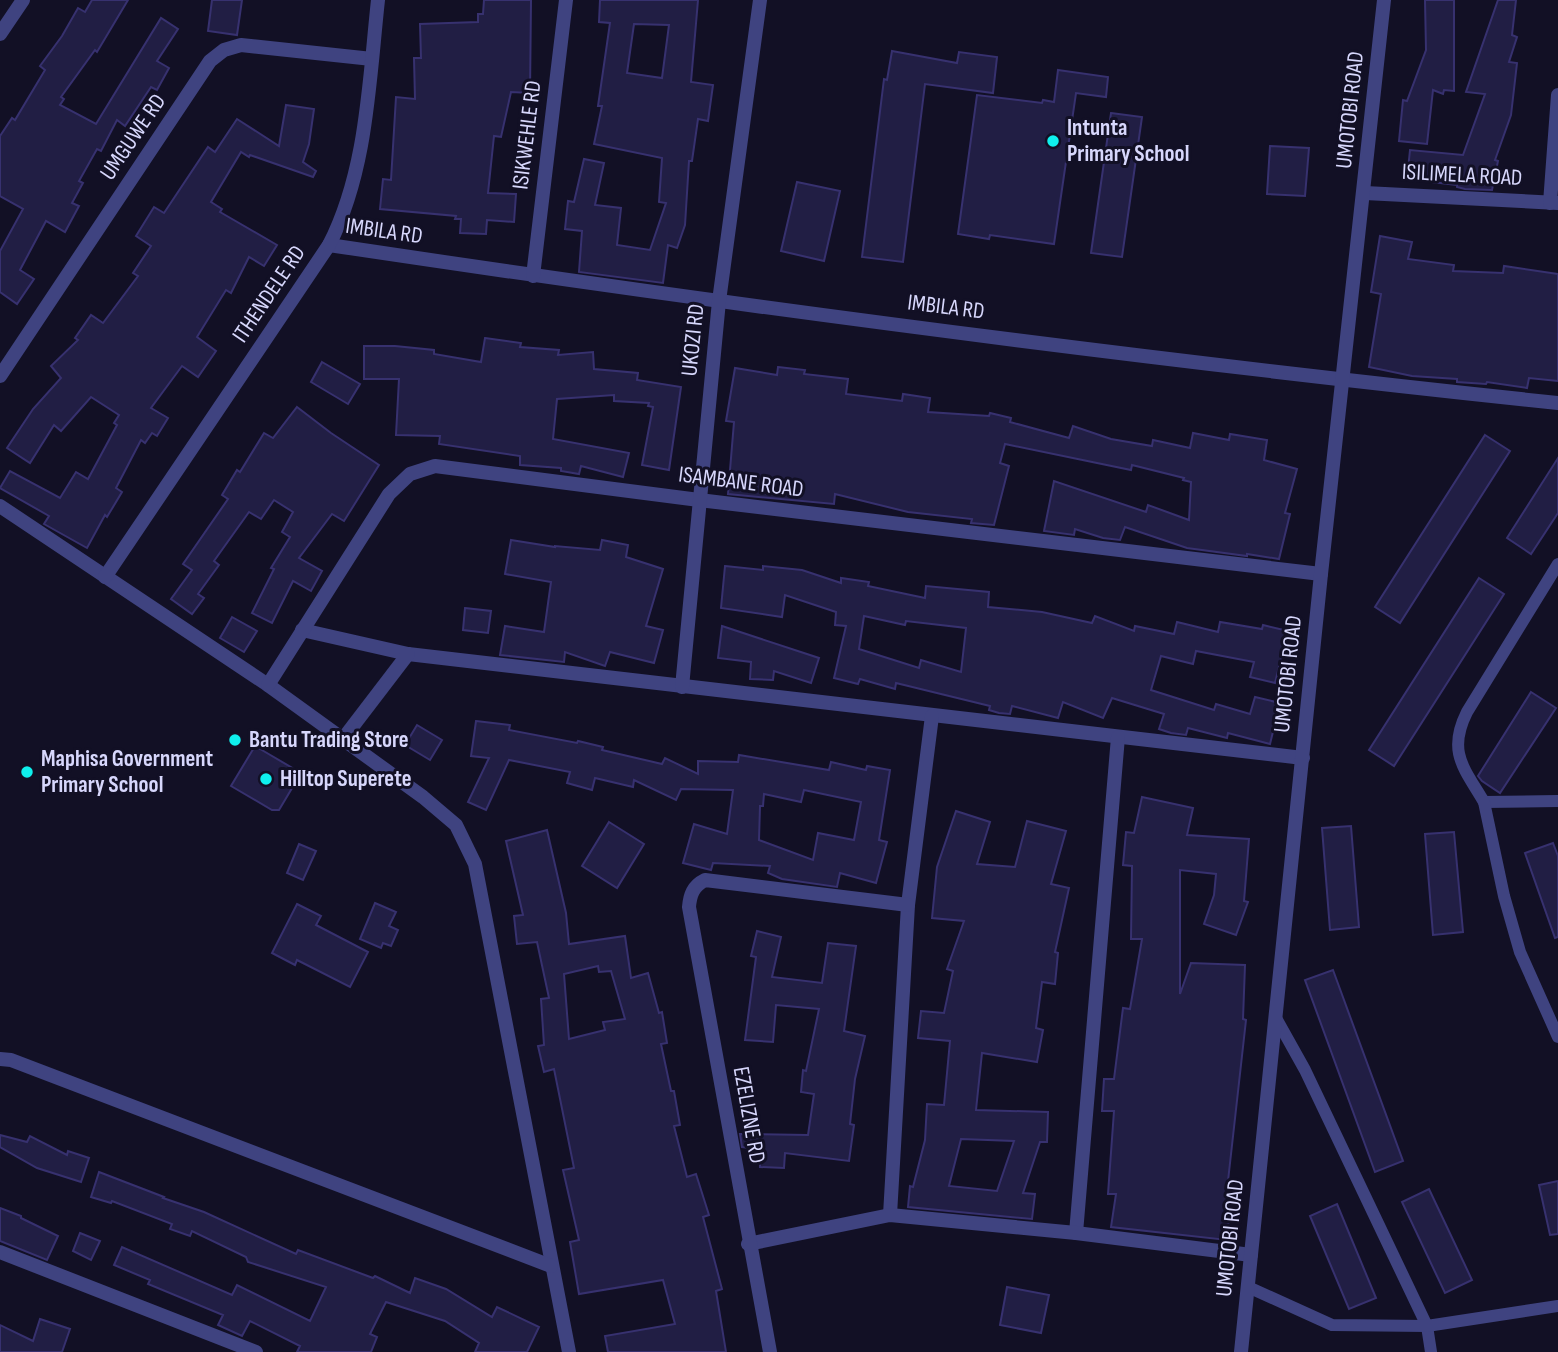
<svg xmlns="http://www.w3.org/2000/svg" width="1558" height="1352" font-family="'Sofia Sans Condensed',sans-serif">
<rect width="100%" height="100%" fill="#121025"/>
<g fill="#211e44" stroke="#37316f" stroke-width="2" fill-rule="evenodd">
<polygon points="92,0 128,0 97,52 95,50 61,97 64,99 60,105 96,124 161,18 178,29 157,61 169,68 157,90 151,87 125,126 117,120 101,151 97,149 79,181 83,183 72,203 79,206 65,232 46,221 20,270 34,279 17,304 0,292 0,251 23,209 0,196 0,136 12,118 15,120 45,70 40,66 62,36 78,8 85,12"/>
<polygon points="212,0 242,0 237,35 208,31"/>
<polygon points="484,0 531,0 530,93 511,92 501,137 494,136 488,193 516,194 514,222 487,220 486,234 460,233 461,219 455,219 456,216 380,209 383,179 391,180 396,97 415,99 414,58 421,58 420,24 478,22 478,14 483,14"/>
<path d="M 600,0 L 698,0 L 691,82 L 713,85 L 708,121 L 698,119 L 692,161 L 689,161 L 685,225 L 677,248 L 668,245 L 663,283 L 579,272 L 582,231 L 565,229 L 568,201 L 574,202 L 584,159 L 604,163 L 595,205 L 621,208 L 617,245 L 650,250 L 666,203 L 659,202 L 662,158 L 594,144 L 602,106 L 598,106 L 610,23 L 599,22 ZM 634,24 L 669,25 L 662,78 L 627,73 Z"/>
<polygon points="1425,0 1454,0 1454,91 1444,90 1443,94 1433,90 1427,144 1399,141 1403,100 1407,101 1426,50"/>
<polygon points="1498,0 1516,0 1512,35 1517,37 1509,62 1517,63 1511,115 1495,160 1498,161 1492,190 1465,189 1457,187 1457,185 1407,179 1410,150 1463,155 1485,94 1466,92"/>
<polygon points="892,51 957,63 959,52 997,57 993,93 925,84 903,262 862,257 884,79 887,80"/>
<polygon points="1058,70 1108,77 1106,97 1076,93 1054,244 990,235 989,239 958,234 977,95 1042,103 1043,100 1054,102"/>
<polygon points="286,105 314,109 309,144 303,162 316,171 313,177 250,155 249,157 241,152 211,202 222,209 220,212 277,245 264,266 249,257 231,293 226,290 197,337 216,351 198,377 182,366 151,408 168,418 157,436 152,433 145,443 141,440 116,488 122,492 107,517 105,515 87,548 44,524 49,516 0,488 10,471 60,498 76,472 88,479 117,425 114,423 119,415 91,397 61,431 54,425 30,463 7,448 33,409 61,378 51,366 78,340 75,338 91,315 103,323 138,276 133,273 151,246 136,236 154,207 164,213 208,147 215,152 237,119 279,146"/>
<polygon points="1111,113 1142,117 1122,257 1091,253"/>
<polygon points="1270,146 1309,148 1305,196 1267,194"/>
<polygon points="797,182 840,191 824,261 781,251"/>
<polygon points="1380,236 1412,242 1408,259 1454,265 1453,271 1503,273 1504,266 1558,274 1558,381 1529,378 1527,388 1487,382 1486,384 1457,382 1457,379 1412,376 1369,367 1381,294 1371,292"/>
<polygon points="485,338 521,343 520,347 559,350 558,355 593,352 594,369 638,373 637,380 681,387 669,470 642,465 653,407 648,406 649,403 614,401 614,395 557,399 553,439 629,453 623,477 581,466 579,474 561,471 561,468 520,465 520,456 439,444 440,436 396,435 399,379 364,379 364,346 395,346 434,350 434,354 481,362"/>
<polygon points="322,362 360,384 348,404 311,382"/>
<polygon points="778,367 805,370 804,374 848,379 846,394 902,401 903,394 930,398 928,412 989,416 990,413 1011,418 1010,422 1069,438 1073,426 1111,439 1152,446 1153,440 1190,448 1193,433 1229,440 1230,434 1267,440 1264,460 1297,469 1285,513 1290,514 1279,559 1247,554 1247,556 1187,548 1125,527 1120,540 1103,538 1075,529 1074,535 1044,531 1054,481 1146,512 1148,505 1189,520 1191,482 1183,480 1184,478 1132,465 1131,470 1005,444 1000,463 1009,466 994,525 971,523 972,519 908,512 835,494 834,504 728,494 734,422 726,421 735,368 777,375"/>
<polygon points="297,407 331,433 379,465 344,521 332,514 299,558 322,571 311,591 293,581 272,623 252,613 274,569 271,568 290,537 282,532 293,512 274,500 261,519 249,512 214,561 219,565 198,594 204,598 192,614 171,599 192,570 183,564 228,499 222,495 237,470 240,472 264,433 273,438"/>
<polygon points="1485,435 1510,451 1400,623 1375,607"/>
<polygon points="1558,458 1558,513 1531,554 1507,538"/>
<polygon points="511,540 555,547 555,546 600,550 602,540 628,545 626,557 663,569 646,626 663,630 654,663 610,652 605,666 565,652 564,662 500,655 505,626 544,632 551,582 505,574"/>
<path d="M 725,566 L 763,570 L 763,566 L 802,570 L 841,583 L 841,578 L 869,582 L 868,586 L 925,598 L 926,586 L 989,592 L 988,607 L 1042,612 L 1092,623 L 1095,616 L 1134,631 L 1135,626 L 1174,634 L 1177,622 L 1218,632 L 1220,622 L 1262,629 L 1263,625 L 1288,631 L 1275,683 L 1250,677 L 1254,662 L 1196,651 L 1193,664 L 1161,656 L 1151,690 L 1214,710 L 1216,704 L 1250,714 L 1255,697 L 1280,703 L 1270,744 L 1228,733 L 1227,738 L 1188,728 L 1186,735 L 1171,733 L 1159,729 L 1164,714 L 1112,698 L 1103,718 L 1063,702 L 1058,718 L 1012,706 L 1010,714 L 999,713 L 989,710 L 990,706 L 896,683 L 895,689 L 860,679 L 858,684 L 834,678 L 846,626 L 835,625 L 836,612 L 785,595 L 782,617 L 721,608 ZM 864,616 L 905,625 L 906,621 L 966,628 L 961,672 L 921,660 L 919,668 L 859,649 Z"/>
<polygon points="1479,578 1504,594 1394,766 1369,750"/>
<polygon points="465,608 491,611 488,633 463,630"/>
<polygon points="232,617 257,631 244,652 220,638"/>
<polygon points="722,626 819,658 811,683 774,671 773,680 750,679 751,662 718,658"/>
<polygon points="1531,692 1556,708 1500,793 1482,781 1478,776"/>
<path d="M 476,721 L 510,725 L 509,730 L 577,743 L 578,741 L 603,747 L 602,750 L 662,764 L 665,758 L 698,774 L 698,761 L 738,762 L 739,755 L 829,770 L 831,762 L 866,770 L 867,766 L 890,770 L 879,840 L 887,842 L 876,883 L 840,873 L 837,887 L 782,879 L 768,873 L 770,866 L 713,863 L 711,870 L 683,863 L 694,824 L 727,834 L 733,790 L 681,789 L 676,800 L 634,780 L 633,787 L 595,778 L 592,790 L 567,783 L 570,772 L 509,760 L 486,810 L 468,802 L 489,758 L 471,756 ZM 804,790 L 861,802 L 854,840 L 818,833 L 813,860 L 759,840 L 760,806 L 763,806 L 764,794 L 801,802 Z"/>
<polygon points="417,725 442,740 430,760 405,745"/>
<polygon points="255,746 301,773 279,810 272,810 231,786"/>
<polygon points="1142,797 1193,808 1187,835 1249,839 1244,901 1248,902 1236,935 1204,924 1214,895 1216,874 1180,870 1180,994 1191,963 1245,965 1243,1019 1246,1020 1228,1181 1232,1181 1227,1240 1111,1227 1116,1194 1108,1194 1114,1111 1102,1111 1104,1079 1114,1079 1123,1008 1130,1009 1142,939 1131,939 1132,866 1123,865 1126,832 1134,833"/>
<path d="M 956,811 L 990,822 L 977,864 L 1015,867 L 1027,821 L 1066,831 L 1051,884 L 1069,888 L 1055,952 L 1058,953 L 1055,984 L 1042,982 L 1036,1028 L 1043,1030 L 1037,1062 L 982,1053 L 976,1110 L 1048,1112 L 1047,1142 L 1040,1142 L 1023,1193 L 1035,1194 L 1032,1219 L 908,1207 L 910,1186 L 913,1187 L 925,1140 L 927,1104 L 944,1105 L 950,1041 L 918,1038 L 921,1011 L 944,1013 L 953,971 L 947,969 L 964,921 L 932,918 L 937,867 ZM 961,1139 L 1014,1141 L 997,1191 L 949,1186 Z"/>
<polygon points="609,822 644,844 617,888 582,866"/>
<polygon points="1351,826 1359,927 1330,930 1322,828"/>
<path d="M 547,830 L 566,913 L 569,944 L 625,936 L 631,978 L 648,973 L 659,1013 L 662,1012 L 667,1043 L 661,1044 L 671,1091 L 674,1091 L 680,1125 L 674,1126 L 687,1177 L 696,1174 L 709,1215 L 703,1217 L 722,1289 L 716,1291 L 726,1352 L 608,1352 L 605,1336 L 675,1324 L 663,1280 L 579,1294 L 570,1242 L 579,1240 L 563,1170 L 574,1168 L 554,1069 L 544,1072 L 538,1046 L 544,1045 L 541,999 L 549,998 L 537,942 L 517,944 L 514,916 L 523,915 L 506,841 ZM 598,966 L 599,972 L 611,971 L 625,1019 L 603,1022 L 605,1030 L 569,1039 L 564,974 Z"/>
<polygon points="1454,832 1463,932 1433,935 1425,834"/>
<polygon points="1553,843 1558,856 1558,937 1555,938 1525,853"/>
<polygon points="299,844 316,851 303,880 287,873"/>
<polygon points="375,903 396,912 389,926 398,930 391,946 383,943 381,948 360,939"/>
<polygon points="297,904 321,916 316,925 368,952 350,987 297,960 295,965 272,953"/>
<polygon points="757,931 781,937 772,977 822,983 828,943 856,946 844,1031 865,1036 855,1079 850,1124 854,1125 849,1161 785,1153 784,1168 760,1167 760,1149 742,1147 740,1134 808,1135 814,1094 801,1092 803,1070 806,1071 819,1009 776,1005 773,1042 745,1040 756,957 751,956"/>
<polygon points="1333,970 1403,1161 1375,1172 1305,980"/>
<polygon points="0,1135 27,1142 30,1136 67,1155 68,1151 89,1158 81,1182 37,1168 0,1147"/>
<polygon points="99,1172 164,1197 163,1198 204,1212 296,1254 298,1250 373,1278 375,1276 410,1293 415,1278 446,1289 492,1317 497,1307 539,1327 527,1352 475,1352 479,1343 445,1321 386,1302 370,1334 377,1337 371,1352 297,1352 300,1346 250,1321 242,1336 218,1325 223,1315 148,1284 150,1280 114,1265 122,1247 232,1295 237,1285 310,1321 326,1287 248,1262 246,1257 192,1231 190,1236 170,1229 172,1224 112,1201 111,1203 91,1197"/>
<polygon points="1558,1181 1558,1234 1550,1235 1539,1185"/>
<polygon points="1429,1189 1472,1280 1445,1293 1402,1202"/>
<polygon points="1337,1204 1376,1298 1349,1309 1310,1216"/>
<polygon points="0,1208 21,1216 21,1218 58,1236 47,1260 0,1241"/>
<polygon points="80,1233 100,1241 91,1260 73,1251"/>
<polygon points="1007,1287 1049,1295 1041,1333 1000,1325"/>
<polygon points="40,1319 70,1329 62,1352 0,1352 0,1325 33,1341"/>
</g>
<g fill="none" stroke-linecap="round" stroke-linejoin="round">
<g stroke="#3f4380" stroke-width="12">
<path d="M 1558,564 L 1467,712 C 1447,752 1464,768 1484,802 L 1558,801"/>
<polyline points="1484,802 1504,896 1520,952 1558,1037"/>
<polyline points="1276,1018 1305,1070 1427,1326 1431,1352"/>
<polyline points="1248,1287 1332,1325 1427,1326 1558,1306"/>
</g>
<g stroke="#3f4380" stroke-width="14">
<polyline points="0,34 23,0"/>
<polyline points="1365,193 1558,203"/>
<polyline points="1550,203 1558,95"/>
<path d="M 329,245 C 737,306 1147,360 1558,403"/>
<polyline points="533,276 566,0"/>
<polyline points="0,376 210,61 224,50 241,45 372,59"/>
<polyline points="0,506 268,685 423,797 456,825 475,864 569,1352"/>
<path d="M 105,577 L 329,245 C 367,171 369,82 378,0"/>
<polyline points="302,630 408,654 1303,758"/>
<polyline points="268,685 389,494 410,474 435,466 699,500 1321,574"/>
<polyline points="682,687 719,301 760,0"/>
<polyline points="343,739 408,654"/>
<polyline points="0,1059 11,1060 551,1266"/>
<polyline points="890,1215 908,905 932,716"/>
<polyline points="1076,1233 1118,737"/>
<polyline points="748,1244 890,1215 1076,1233 1251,1255"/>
<polyline points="0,1252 256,1352"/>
<path d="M 770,1352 L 689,907 C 690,895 693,886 705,880 L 908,905"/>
<polyline points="1241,1352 1321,574 1384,0"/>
</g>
</g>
<g fill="#0fefed" stroke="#121025" stroke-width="2.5">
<circle cx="1053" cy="141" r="7"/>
<circle cx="235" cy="740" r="7"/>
<circle cx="27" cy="772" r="7"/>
<circle cx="266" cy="779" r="7"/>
</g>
<g text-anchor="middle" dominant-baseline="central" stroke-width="6" stroke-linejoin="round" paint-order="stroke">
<g font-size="23" fill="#d7d7fc" stroke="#121025">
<text transform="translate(1350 110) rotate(-84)">UMOTOBI ROAD</text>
<text transform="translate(527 135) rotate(-83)">ISIKWEHLE RD</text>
<text transform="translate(133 137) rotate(-56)">UMGUWE RD</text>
<text transform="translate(1462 175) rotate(3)">ISILIMELA ROAD</text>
<text transform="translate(384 231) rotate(8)">IMBILA RD</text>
<text transform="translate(269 294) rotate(-56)">ITHENDELE RD</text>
<text transform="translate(946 307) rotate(7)">IMBILA RD</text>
<text transform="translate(693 340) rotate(-84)">UKOZI RD</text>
<text transform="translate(741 482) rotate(7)">ISAMBANE ROAD</text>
<text transform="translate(1288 674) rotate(-84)">UMOTOBI ROAD</text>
<text transform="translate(749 1115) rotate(80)">EZELIZNE RD</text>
<text transform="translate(1230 1238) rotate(-84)">UMOTOBI ROAD</text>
</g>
<g font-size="23" font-weight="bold" fill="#d7d7fc" stroke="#121025" text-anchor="start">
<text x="1067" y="128">Intunta<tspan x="1067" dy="26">Primary School</tspan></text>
<text x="249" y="740">Bantu Trading Store</text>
<text x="41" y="759">Maphisa Government<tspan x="41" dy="26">Primary School</tspan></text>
<text x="280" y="779">Hilltop Superete</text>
</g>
</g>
</svg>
